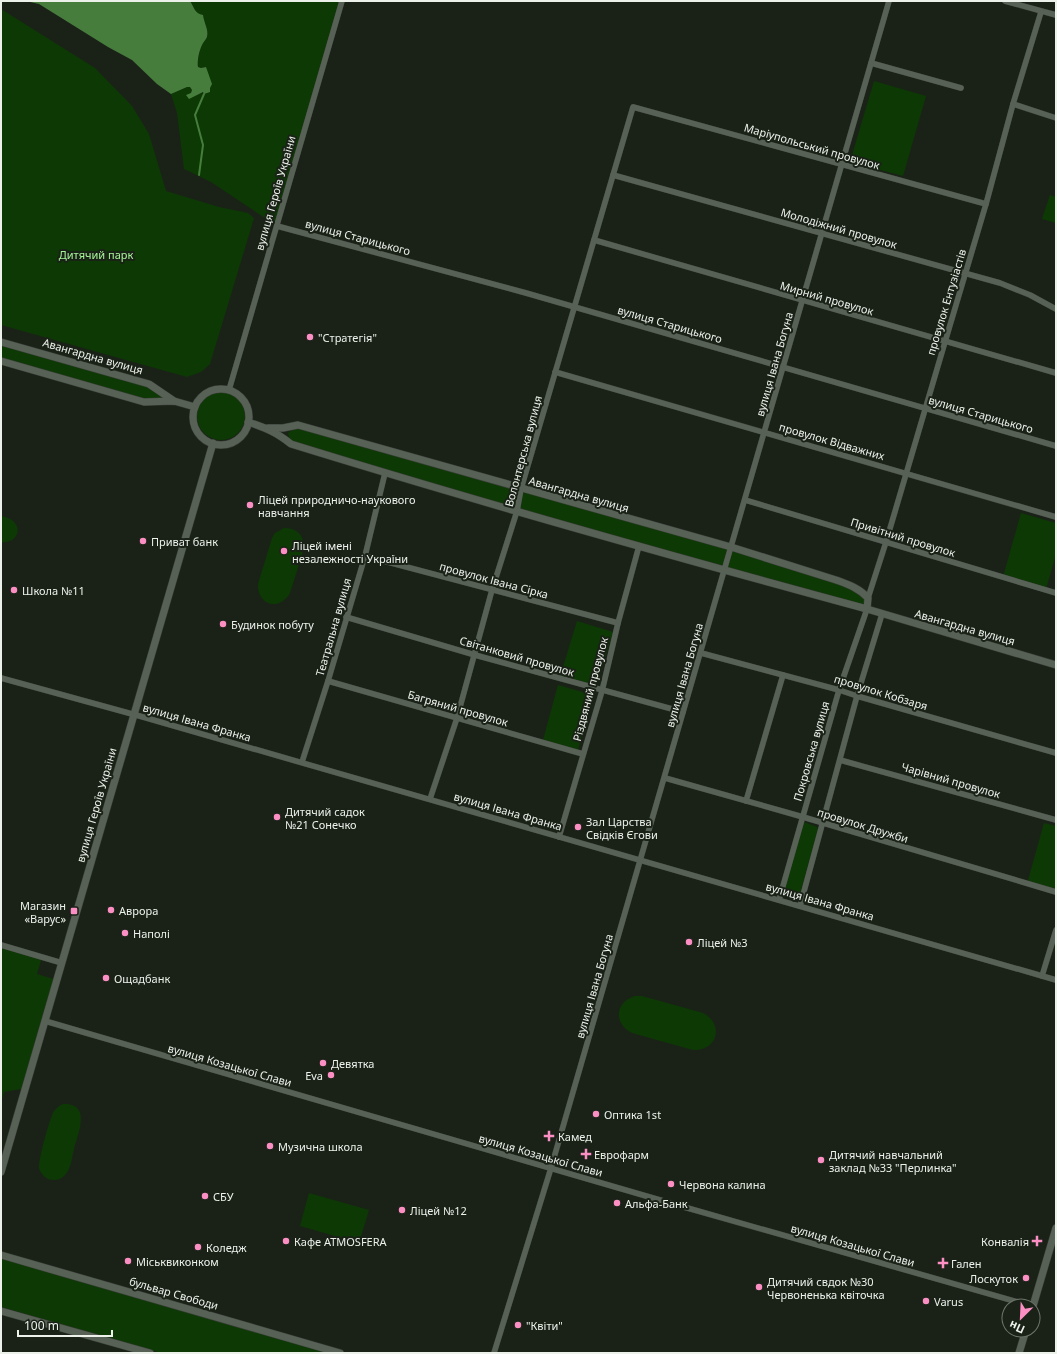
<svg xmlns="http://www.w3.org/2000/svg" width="1057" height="1354" font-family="'Noto Sans',sans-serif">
<rect width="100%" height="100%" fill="#1a2218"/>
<g fill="#0d3904">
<path d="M 190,1 L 342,1 L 277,226 L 211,182 L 184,169 L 177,113 L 171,94 L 187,87 L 190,87 L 192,90 L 191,93 L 197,94 L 210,92 L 206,67 L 201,68 L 198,67 C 197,61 199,51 202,45 C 203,42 206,40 207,37 C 209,30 204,23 203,16 C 195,14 194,7 190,1 Z"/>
<polygon points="1,9 95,68 132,106 149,134 166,191 219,207 248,213 254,218 210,364 201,372 187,377 1,325"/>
<polygon points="874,81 926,96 903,176 850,162"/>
<polygon points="1050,195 1056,197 1056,223 1042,219"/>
<polygon points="1,342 149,384 174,401 150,402 1,361"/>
<circle cx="221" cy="416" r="24"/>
<polygon points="298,425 731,547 863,592 867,609 291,444 288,433"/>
<polygon points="1021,513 1056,523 1056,554 1046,589 1003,577"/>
<path d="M 1,516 C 5,517 10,518 13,521 C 24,531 14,544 1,542 Z"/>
<path d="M 284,528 C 297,528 304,535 304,548 L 290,593 C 279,612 257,605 258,584 L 272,538 L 275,533 Z"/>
<polygon points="577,621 613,632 596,688 560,677"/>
<polygon points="558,685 593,695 578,750 543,740"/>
<polygon points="801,821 817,827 818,830 799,897 798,899 796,899 781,894"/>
<polygon points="1044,823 1056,826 1056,892 1027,884"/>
<polygon points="1,945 42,957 37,974 57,980 26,1088 4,1092 1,1102"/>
<path d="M 635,996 L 642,996 L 703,1013 C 725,1025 717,1051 693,1050 L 632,1033 C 613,1023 615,1002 635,996 Z"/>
<path d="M 63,1104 C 92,1103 78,1134 74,1149 C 72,1157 71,1169 65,1175 C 61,1180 54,1181 48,1179 C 44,1177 40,1172 39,1168 C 38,1161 50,1117 54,1111 C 56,1108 59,1106 63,1104 Z"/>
<polygon points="309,1193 369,1210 359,1243 300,1226"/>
<polygon points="1,1257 330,1353 161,1353 1,1307"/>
</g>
<path fill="#467d3c" d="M 26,1 L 190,1 C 194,7 195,14 203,15 C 204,23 209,30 207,37 C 206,40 203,42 202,45 C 199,51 197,61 198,67 L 201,68 L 206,67 L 212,84 L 210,88 L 210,92 L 204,94 L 203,92 L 189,99 L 186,95 L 191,93 L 192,90 L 190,87 L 187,87 L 171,94 L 157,84 L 132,60 L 108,47 L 39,4 Z"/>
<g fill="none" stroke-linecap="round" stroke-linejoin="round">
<polyline stroke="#467d3c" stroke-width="2" points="199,175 203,145 195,115 204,94"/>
<defs>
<g id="minor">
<polyline points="1005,1 1056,15"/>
<polyline points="871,63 961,88"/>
<polyline points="1013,104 1056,118"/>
<polyline points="613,175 1000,283 1030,295 1056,309"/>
<polyline points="277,226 526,293 1056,446"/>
<polyline points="594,240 1056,373"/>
<polyline points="555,372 1056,517"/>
<polyline points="229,390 342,1"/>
<polyline points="745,500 1056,593"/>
<polyline points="365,556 618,623"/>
<polyline points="868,598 886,542 945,342 986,204 1013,104 1041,12"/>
<polyline points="346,617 475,655 683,712"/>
<polyline points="701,653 839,690 857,696 1056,753"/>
<polyline points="1,678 143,717 1056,980"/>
<polyline points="328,681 583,754"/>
<polyline points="840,760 1056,820"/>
<polyline points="302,762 328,681 365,556 385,473"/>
<polyline points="665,778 803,817 1056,892"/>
<polyline points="430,799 457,718 492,590 517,511 521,489 633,107 986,204"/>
<polyline points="746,801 783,675"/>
<polyline points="559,837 602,691 618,623 639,546"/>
<polyline points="779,900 839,690 867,609"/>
<polyline points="800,906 857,696 882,614"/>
<polyline points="1,945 62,963"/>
<polyline points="1042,976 1056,930"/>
<polyline points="45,1021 684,1207 1032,1306"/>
<polyline points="494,1353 551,1168 889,1"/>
</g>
<g id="tertiary">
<polyline points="1,342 149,384 174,401"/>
<polyline points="1,361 144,402 174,401 195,407"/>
<circle cx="221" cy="417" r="28"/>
<path d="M 248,422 C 266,428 276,432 291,444 C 482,503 675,557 867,609"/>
<path d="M 268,428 L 283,428 L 298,425 L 731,547 L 836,580 C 847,584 859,588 868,598 L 867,609 L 1056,665"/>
<polyline points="1,1172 213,443"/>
<polyline points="1,1255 340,1353"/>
<polyline points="1033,1306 1056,1228"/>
<polyline points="1,1311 150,1353"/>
<polyline points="1019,1353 1026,1330"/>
</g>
</defs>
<use href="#minor" stroke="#383e37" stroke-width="6"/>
<use href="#tertiary" stroke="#383e37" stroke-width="8"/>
<use href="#minor" stroke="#586156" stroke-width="5.5"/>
<use href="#tertiary" stroke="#586156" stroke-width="7"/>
</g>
<g fill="#fb8fc3" stroke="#1a2218" stroke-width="1.5">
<circle cx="310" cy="337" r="4"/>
<circle cx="250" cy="505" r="4"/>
<circle cx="143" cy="541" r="4"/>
<circle cx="284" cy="551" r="4"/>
<circle cx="14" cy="590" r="4"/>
<circle cx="223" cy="624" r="4"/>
<circle cx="277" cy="817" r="4"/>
<circle cx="578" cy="827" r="4"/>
<circle cx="111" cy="910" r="4"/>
<rect x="70" y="907" width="8" height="8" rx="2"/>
<circle cx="125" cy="933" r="4"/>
<circle cx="689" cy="942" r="4"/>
<circle cx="106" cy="978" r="4"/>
<circle cx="323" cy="1063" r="4"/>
<circle cx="331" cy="1075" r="4"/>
<circle cx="596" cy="1114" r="4"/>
<path d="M547 1130h4v4h4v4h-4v4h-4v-4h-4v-4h4z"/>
<circle cx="270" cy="1146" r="4"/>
<path d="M584 1148h4v4h4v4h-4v4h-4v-4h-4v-4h4z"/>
<circle cx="821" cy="1160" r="4"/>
<circle cx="671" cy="1184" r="4"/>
<circle cx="205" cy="1196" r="4"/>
<circle cx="617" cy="1203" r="4"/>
<circle cx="402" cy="1210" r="4"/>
<circle cx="286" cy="1241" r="4"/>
<path d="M1035 1235h4v4h4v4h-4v4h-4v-4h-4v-4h4z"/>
<circle cx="198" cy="1247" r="4"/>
<circle cx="128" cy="1261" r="4"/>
<path d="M941 1257h4v4h4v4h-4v4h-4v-4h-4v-4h4z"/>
<circle cx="1026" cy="1278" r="4"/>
<circle cx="759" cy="1287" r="4"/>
<circle cx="926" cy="1301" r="4"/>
<circle cx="518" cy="1325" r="4"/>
</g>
<g text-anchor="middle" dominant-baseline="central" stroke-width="4" stroke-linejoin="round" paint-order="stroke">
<g font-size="11" fill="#ecf1ea" stroke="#1a2218">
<text transform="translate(812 146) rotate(16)">Маріупольський провулок</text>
<text transform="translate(275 193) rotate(-74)">вулиця Героїв України</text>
<text transform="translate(839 228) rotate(16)">Молодіжний провулок</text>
<text transform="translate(358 237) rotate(15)">вулиця Старицького</text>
<text transform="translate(827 298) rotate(16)">Мирний провулок</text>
<text transform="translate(946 302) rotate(-73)">провулок Ентузіастів</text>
<text transform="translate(670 324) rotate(16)">вулиця Старицького</text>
<text transform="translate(93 356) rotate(16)">Авангардна вулиця</text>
<text transform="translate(774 364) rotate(-74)">вулиця Івана Богуна</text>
<text transform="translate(981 414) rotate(16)">вулиця Старицького</text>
<text transform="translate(832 441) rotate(16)">провулок Відважних</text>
<text transform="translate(523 451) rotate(-75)">Волонтерська вулиця</text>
<text transform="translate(579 494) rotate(16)">Авангардна вулиця</text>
<text transform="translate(903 537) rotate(17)">Привітний провулок</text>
<text transform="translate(494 580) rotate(15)">провулок Івана Сірка</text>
<text transform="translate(333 627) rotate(-74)">Театральна вулиця</text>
<text transform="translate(965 627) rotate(16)">Авангардна вулиця</text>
<text transform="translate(517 656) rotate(16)">Світанковий провулок</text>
<text transform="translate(684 675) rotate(-74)">вулиця Івана Богуна</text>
<text transform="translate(590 689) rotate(-75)">Різдвяний провулок</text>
<text transform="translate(881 692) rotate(17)">провулок Кобзаря</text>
<text transform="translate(458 708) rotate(16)">Багряний провулок</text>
<text transform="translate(197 722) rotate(16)">вулиця Івана Франка</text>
<text transform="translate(811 751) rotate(-74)">Покровська вулиця</text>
<text transform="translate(951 780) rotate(16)">Чарівний провулок</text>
<text transform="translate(96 805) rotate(-74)">вулиця Героїв України</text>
<text transform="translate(508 811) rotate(16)">вулиця Івана Франка</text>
<text transform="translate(863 825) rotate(17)">провулок Дружби</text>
<text transform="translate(820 901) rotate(16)">вулиця Івана Франка</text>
<text transform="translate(594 986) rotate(-74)">вулиця Івана Богуна</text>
<text transform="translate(230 1065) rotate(16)">вулиця Козацької Слави</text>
<text transform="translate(541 1155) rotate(16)">вулиця Козацької Слави</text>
<text transform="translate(853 1245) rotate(16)">вулиця Козацької Слави</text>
<text transform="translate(174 1293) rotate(16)">бульвар Свободи</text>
</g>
<g font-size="11" fill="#a7f398" stroke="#1a2218">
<text x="96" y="254">Дитячий парк</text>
</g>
<g font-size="11" fill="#ecf1ea" stroke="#1a2218" text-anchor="start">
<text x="318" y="337">"Стратегія"</text>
<text x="258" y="499">Ліцей природничо-наукового<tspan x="258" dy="13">навчання</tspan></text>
<text x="151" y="541">Приват банк</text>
<text x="292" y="545">Ліцей імені<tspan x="292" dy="13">незалежності України</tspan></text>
<text x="22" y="590">Школа №11</text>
<text x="231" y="624">Будинок побуту</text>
<text x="285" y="811">Дитячий садок<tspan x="285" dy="13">№21 Сонечко</tspan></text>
<text x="586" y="821">Зал Царства<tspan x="586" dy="13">Свідків Єгови</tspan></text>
<text x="66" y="905" text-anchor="end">Магазин<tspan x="66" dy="13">«Варус»</tspan></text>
<text x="119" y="910">Аврора</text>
<text x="133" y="933">Наполі</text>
<text x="697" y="942">Ліцей №3</text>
<text x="114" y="978">Ощадбанк</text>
<text x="331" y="1063">Девятка</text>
<text x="323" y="1075" text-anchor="end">Eva</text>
<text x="604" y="1114">Оптика 1st</text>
<text x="558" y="1136">Камед</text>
<text x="278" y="1146">Музична школа</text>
<text x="594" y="1154">Еврофарм</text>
<text x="829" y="1154">Дитячий навчальний<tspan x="829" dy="13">заклад №33 "Перлинка"</tspan></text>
<text x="679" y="1184">Червона калина</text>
<text x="213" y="1196">СБУ</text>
<text x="625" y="1203">Альфа-Банк</text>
<text x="410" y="1210">Ліцей №12</text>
<text x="294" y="1241">Кафе ATMOSFERA</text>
<text x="1029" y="1241" text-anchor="end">Конвалія</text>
<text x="206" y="1247">Коледж</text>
<text x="136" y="1261">Міськвиконком</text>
<text x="951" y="1263">Гален</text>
<text x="1018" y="1278" text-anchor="end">Лоскуток</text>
<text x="767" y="1281">Дитячий свдок №30<tspan x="767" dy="13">Червоненька квіточка</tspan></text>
<text x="934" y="1301">Varus</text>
<text x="526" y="1325">"Квіти"</text>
</g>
</g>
<rect width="1057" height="1354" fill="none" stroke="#ecf1ea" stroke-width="4"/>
<g transform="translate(1021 1318) rotate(204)"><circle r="19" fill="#1a2218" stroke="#6e756c"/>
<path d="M0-3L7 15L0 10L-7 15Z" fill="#fb8fc3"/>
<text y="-6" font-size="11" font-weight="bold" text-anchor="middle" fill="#ecf1ea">Пн</text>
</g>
<path d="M18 1330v6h94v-6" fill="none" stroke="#ecf1ea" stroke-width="2"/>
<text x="24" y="1330" font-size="12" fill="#ecf1ea" stroke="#1a2218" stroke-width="3" paint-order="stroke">100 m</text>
</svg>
